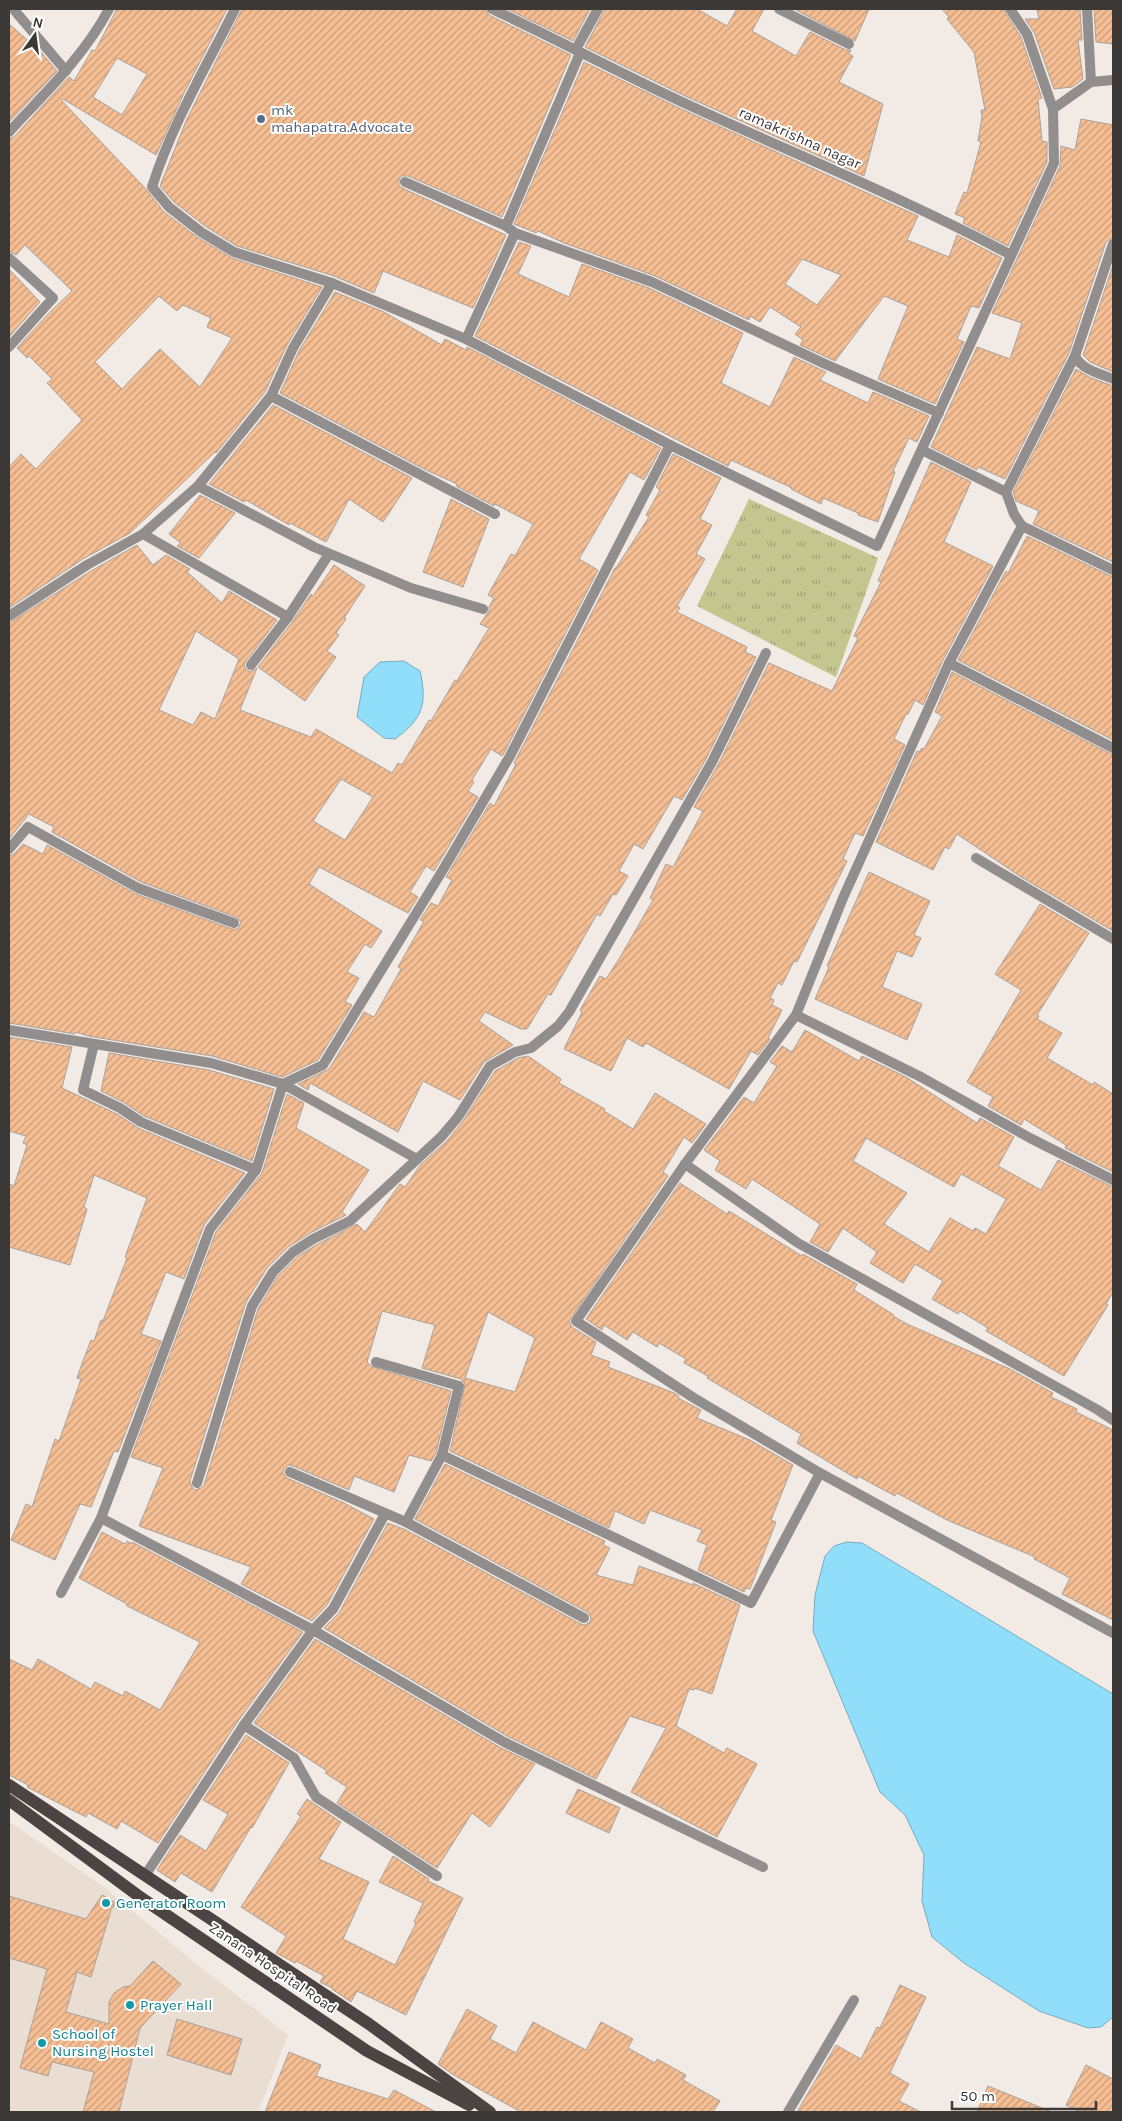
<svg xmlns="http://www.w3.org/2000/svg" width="1122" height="2121" font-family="Karla,sans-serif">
<defs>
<pattern id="park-tufts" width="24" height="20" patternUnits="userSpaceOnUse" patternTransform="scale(1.25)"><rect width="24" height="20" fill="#c4c68f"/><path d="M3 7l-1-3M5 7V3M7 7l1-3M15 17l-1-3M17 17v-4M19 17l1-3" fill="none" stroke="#a0a276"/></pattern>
<pattern id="building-hatch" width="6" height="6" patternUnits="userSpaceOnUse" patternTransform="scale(1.25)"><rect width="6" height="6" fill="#f5be93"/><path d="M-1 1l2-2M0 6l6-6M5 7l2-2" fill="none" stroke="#c89b79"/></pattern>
</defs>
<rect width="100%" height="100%" fill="#f2eae4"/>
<polygon fill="#eaddd2" points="10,1822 101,1885 194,1962 288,2035 258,2112 9,2112"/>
<polygon fill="url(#park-tufts)" points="749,499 878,558 836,677 697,606"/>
<g fill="#91defb" stroke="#77acc0">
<path d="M 404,661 L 420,671 C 427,703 424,718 395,739 L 384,738 L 357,717 L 364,677 L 380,662 Z"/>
<polygon points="847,1542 862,1543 1113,1694 1113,2017 1101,2027 1088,2028 1039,2011 964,1963 932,1937 922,1901 924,1855 905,1815 880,1792 813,1631 815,1595 825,1556 834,1546"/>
</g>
<g fill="url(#building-hatch)" stroke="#a9a29c" fill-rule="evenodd">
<path d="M 117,9 L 227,9 L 184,93 L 156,155 L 63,99 L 62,101 L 145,188 L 164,212 L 197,237 L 232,258 L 322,287 L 287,345 L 265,392 L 216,453 L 215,452 L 130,533 L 83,559 L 9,608 L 9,467 L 21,454 L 36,469 L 82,420 L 47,383 L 52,379 L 29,356 L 27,358 L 17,348 L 50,312 L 72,291 L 25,245 L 16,255 L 9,251 L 9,139 L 14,137 L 69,77 L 74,81 L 92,50 L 95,51 ZM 117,58 L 147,74 L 122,115 L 93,97 ZM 159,296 L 177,311 L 183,305 L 211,318 L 207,327 L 232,338 L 200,387 L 160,349 L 122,389 L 95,362 Z"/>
<polygon points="242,9 485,9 489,15 571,55 502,217 408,176 401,176 399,180 399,186 402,188 506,235 473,308 383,271 374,293 334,276 237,246 205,226 174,202 160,186 186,121"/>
<polygon points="507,9 590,9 573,41"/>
<polygon points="605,9 697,9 727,26 737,9 764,9 752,31 796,56 810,32 846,50 851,50 849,54 853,56 839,82 883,104 864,176 685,96 585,47"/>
<polygon points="794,9 869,9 855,41"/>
<polygon points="942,9 1003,9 1021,37 1042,98 1038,99 1042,141 1047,142 1047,162 1008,246 963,223 965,218 955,214 964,192 967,193 981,142 978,141 982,117 981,110 985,110 974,52 947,19 949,17"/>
<polygon points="1037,9 1080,9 1082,40 1078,40 1083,79 1072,87 1054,89 1034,32 1025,19 1039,19"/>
<polygon points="1094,9 1113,9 1113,44 1096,42"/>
<polygon points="9,24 40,51 57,71 9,122"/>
<path d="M 584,62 L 679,108 L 918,216 L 907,240 L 949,257 L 957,235 L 1002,258 L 979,308 L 971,306 L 957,339 L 964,342 L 935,404 L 878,379 L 908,306 L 884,296 L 835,361 L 800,345 L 803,340 L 795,334 L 801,327 L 770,307 L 760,322 L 750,316 L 749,320 L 655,276 L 564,243 L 538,231 L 536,233 L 514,224 ZM 802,259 L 841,275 L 817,305 L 785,284 Z"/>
<polygon points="1081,119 1113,125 1113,237 1106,242 1069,353 1005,479 978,467 977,470 931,447 977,347 1010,359 1022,323 992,313 1060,166 1061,146 1075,150"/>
<polygon points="519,242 531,246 518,274 569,297 582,264 649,288 743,333 721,383 770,407 794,357 826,372 820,380 868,403 873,392 929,416 917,442 909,438 893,471 895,472 878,522 858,515 858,513 823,498 821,504 791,489 792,488 731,460 728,466 475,336"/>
<polygon points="1113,265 1113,372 1090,362 1083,355"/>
<polygon points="9,269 40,302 9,337"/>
<path d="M 335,292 L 384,312 L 442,345 L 445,339 L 466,350 L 467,347 L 661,448 L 644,480 L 630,472 L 579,559 L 598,570 L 504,753 L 502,756 L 491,749 L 472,780 L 474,782 L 468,791 L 478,797 L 434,871 L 426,866 L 410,892 L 418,897 L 408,913 L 319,867 L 309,884 L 382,931 L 371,948 L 365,944 L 347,972 L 359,978 L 345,1002 L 352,1005 L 318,1060 L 282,1077 L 212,1056 L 88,1036 L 75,1032 L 75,1034 L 9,1023 L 9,856 L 14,854 L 23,844 L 43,854 L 47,845 L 136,894 L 232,929 L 238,929 L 241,922 L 236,917 L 141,882 L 52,832 L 54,827 L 29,814 L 9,839 L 9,623 L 91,571 L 137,545 L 153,565 L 166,555 L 190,569 L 187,572 L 222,603 L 229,591 L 277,620 L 244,664 L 245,668 L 250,672 L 257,668 L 240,710 L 311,737 L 316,729 L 392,773 L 398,763 L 402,765 L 429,720 L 431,721 L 455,680 L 457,681 L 489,628 L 480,624 L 489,611 L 489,607 L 494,598 L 488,595 L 511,554 L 515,556 L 533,524 L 495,504 L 494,506 L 456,486 L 457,484 L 426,470 L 280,393 L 299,351 ZM 196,631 L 239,659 L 215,719 L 201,712 L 193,725 L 159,710 ZM 341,779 L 373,797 L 345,840 L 313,821 Z"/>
<polygon points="1076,369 1089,377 1113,386 1113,562 1033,524 1039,511 1016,501 1013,492"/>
<polygon points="273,405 412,478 383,522 349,499 326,542 290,523 289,525 246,500 244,502 209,484"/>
<polygon points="673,454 721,478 700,519 712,525 696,554 705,559 677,606 680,608 677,612 747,647 745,652 756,657 706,759 682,800 674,796 643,849 634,844 619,871 628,876 616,895 613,894 600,916 597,914 551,995 548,994 527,1029 521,1029 485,1012 479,1021 513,1045 484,1062 460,1100 423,1081 398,1132 310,1083 308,1090 298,1084 329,1069 364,1012 374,1017 401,969 398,967 424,921 420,920 431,903 438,906 452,880 446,877 490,803 494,806 516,764 514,763 615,568 616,568 649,517 646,515 660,490 656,487"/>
<polygon points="931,462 971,482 944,542 993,566 943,660 923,705 915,700 908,714 906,714 894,739 905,745 863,836 855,833 843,859 847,861 797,962 794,961 782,985 778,983 770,998 774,1000 772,1005 782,1010 768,1038 770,1039 758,1055 751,1051 729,1089 646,1043 643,1047 627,1038 611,1071 564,1049 582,1012 580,1010 600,976 606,979 619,959 653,900 650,898 666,864 673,867 703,811 694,807 718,765 769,663 832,691 858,638 854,636 881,582 878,581"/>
<polygon points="200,495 235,513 199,558 177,546 181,543 169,534"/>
<polygon points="451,499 489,519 463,587 423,572"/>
<polygon points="1027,536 1113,577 1113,740 958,660 1006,571 1008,573"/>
<polygon points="334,565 365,586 344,618 346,619 336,633 339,635 327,651 336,657 305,701 258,667 293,621 311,594 313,596"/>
<polygon points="952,672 1113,755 1113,931 1018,875 957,834 949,849 945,847 933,870 876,842 917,751 919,752 922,748 924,749 942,716 935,712"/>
<polygon points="869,872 930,901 914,935 921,938 912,957 897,951 882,987 922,1004 907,1040 815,999 829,967 827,966"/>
<polygon points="1040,904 1089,933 1037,1015 1039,1016 1037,1019 1062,1033 1047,1058 1093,1085 1094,1082 1113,1094 1113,1172 1065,1148 1066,1145 1024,1119 1021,1125 988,1106 993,1097 967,1082 1021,990 995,974"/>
<path d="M 805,1030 L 859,1061 L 862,1056 L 906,1077 L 977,1123 L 980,1118 L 1014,1137 L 998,1166 L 1041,1190 L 1058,1160 L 1113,1187 L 1113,1292 L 1106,1304 L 1108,1305 L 1064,1376 L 986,1331 L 988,1328 L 960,1311 L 958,1314 L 932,1299 L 943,1281 L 915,1264 L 903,1283 L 870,1263 L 877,1252 L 843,1228 L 828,1252 L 810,1242 L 820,1224 L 752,1179 L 746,1189 L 715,1170 L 720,1161 L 704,1150 L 744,1097 L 754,1103 L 777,1066 L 770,1062 L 782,1046 L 792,1052 ZM 866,1138 L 954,1187 L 961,1174 L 1006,1199 L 986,1234 L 975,1228 L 973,1231 L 950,1218 L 929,1252 L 884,1224 L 907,1193 L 853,1161 Z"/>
<polygon points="9,1037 72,1047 62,1088 117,1114 138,1128 245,1173 204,1225 184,1279 166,1272 141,1334 161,1341 118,1452 114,1451 91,1507 80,1504 55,1560 11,1540 26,1504 32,1507 55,1439 59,1441 81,1379 77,1378 83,1361 91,1340 94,1341 101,1320 103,1321 127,1258 125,1257 147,1198 94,1175 84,1207 87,1209 70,1265 9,1247 9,1184 14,1186 27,1145 23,1143 26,1136 9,1131"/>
<polygon points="109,1053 209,1070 274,1089 252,1161 144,1116 123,1102 101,1091"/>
<path d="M 528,1056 L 561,1079 L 559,1083 L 605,1109 L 604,1111 L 633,1129 L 655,1093 L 706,1124 L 692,1143 L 684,1137 L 663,1172 L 668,1176 L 569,1321 L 572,1327 L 596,1342 L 591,1355 L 610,1362 L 608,1367 L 674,1393 L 679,1396 L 678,1398 L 701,1410 L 697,1418 L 750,1440 L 793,1465 L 771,1520 L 776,1522 L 750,1589 L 746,1588 L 744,1592 L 698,1570 L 707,1545 L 697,1541 L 702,1530 L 650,1510 L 644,1524 L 615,1511 L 609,1528 L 450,1451 L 465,1384 L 461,1379 L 422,1368 L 435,1325 L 382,1311 L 367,1362 L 371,1366 L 451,1391 L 436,1453 L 431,1461 L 409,1455 L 394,1492 L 354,1476 L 349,1490 L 293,1466 L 289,1465 L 284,1469 L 283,1473 L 287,1478 L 344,1503 L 374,1519 L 327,1605 L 312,1621 L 241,1584 L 251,1567 L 139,1526 L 163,1468 L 131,1457 L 216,1232 L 262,1173 L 287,1094 L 304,1103 L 296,1128 L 369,1170 L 342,1212 L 346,1215 L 310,1233 L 288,1247 L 267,1268 L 246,1302 L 190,1481 L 192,1487 L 195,1490 L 201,1488 L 204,1485 L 258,1309 L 278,1276 L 297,1257 L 316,1245 L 357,1224 L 365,1232 L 400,1184 L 405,1187 L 421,1164 L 446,1142 L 463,1121 L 495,1071 L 518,1058 ZM 488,1312 L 535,1338 L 515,1392 L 465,1378 Z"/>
<polygon points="680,1183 727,1214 729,1211 802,1256 803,1254 857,1284 854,1290 894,1315 893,1316 907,1324 1010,1369 1053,1393 1051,1397 1077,1409 1076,1412 1113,1430 1113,1620 1062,1594 1070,1578 1034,1559 1035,1557 947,1520 897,1493 895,1496 858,1476 857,1479 797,1443 801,1434 707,1378 708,1376 684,1363 686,1359 659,1343 657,1347 633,1332 627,1340 604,1325 602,1330 586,1319"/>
<polygon points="445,1464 605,1541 603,1545 610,1548 596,1575 633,1585 639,1566 693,1585 693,1583 740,1605 712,1694 694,1688 694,1690 689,1689 676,1726 724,1753 727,1748 757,1764 717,1837 631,1792 666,1728 630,1716 596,1779 507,1736 324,1628 339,1613 388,1523 406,1530 581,1624 585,1625 590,1622 591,1617 587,1612 415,1519"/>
<polygon points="102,1532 125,1544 127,1541 132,1544 132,1542 303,1632 238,1721 158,1843 121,1821 117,1829 88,1813 86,1817 27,1787 28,1785 9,1775 9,1659 32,1670 38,1659 91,1689 95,1682 123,1696 125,1691 160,1710 200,1642 127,1606 127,1604 79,1578"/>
<polygon points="315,1639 501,1748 535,1764 490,1827 472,1813 437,1868 337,1803 347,1787 325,1773 327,1771 254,1723"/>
<polygon points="246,1735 289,1763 252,1828 251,1827 212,1892 181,1873 175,1882 157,1870 180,1835 206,1851 228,1814 203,1800"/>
<polygon points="578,1789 620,1808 609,1833 566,1813"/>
<polygon points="307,1799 341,1822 319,1859 369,1882 343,1939 395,1965 416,1923 414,1922 423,1903 379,1882 393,1856 429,1879 428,1881 463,1898 406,2015 357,1991 351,2002 332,1989 332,1988 320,1982 324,1976 296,1961 295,1963 276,1953 286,1936 241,1907 301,1816 297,1814"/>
<polygon points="102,1895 116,1903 111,1910 91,1977 77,1972 66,2012 109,2024 109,2002 114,1993 123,1987 130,1986 153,1961 181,1984 140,2028 119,2112 83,2112 94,2072 52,2062 48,2076 20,2068 47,1969 9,1958 9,1896 86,1919"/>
<polygon points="900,1985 926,1997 890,2073 909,2084 899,2101 921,2112 797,2112 836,2045 861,2059 877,2027 880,2028"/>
<polygon points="467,2009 497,2026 490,2039 516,2053 533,2022 586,2050 601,2022 633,2039 628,2048 655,2063 657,2059 686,2075 683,2080 720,2101 713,2112 521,2112 452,2074 438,2064"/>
<polygon points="177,2019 242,2039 231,2075 167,2055"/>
<polygon points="289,2052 321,2065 316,2076 388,2099 394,2090 436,2112 265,2112"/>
<polygon points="1086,2065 1113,2079 1113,2112 1080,2112 1066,2105"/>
<polygon points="988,2086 1052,2112 977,2112"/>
</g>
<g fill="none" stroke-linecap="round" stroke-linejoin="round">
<g stroke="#928e8d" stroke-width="10">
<polyline points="16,9 15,11 66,71"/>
<path d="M 235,9 C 206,67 172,124 152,187 L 169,207 L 201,232 L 234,252 L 332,283 L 466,339 L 670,445"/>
<path d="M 492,9 C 556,39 618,72 682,102 C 792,153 904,198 1011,255"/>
<polyline points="779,9 849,44"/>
<polyline points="1087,9 1091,82"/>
<polyline points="576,49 598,9"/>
<polyline points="1053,109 1091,82 1113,80"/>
<path d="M 9,132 C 45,93 84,56 109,9"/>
<polyline points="405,182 506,226 515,233 652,282 825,364 939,413"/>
<polyline points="506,226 580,53"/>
<polyline points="9,258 53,298 9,347"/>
<polyline points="466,339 515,233"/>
<path d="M 1075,356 C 1082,370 1099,373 1113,379"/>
<polyline points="271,396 495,514"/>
<polyline points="922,450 1006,492 1014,514 1022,526 1113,570"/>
<polyline points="198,486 314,547 411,588 483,609"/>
<polyline points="1006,492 1075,356 1113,244"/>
<polyline points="1022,526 949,663 843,898 796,1015 685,1164 576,1321 694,1398 820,1473 1113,1633"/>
<polyline points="143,534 288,617"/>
<polyline points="9,616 87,565 143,534 198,486 271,396 293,348 332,283"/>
<polyline points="949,663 1113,748"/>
<polyline points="251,665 288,617 329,554"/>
<polyline points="9,849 28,827 138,888 234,923"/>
<polyline points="976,858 1113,939"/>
<polyline points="796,1015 921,1077 1030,1138 1113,1180"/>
<polyline points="9,1030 211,1063 283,1084 323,1065 441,873 510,756 670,445 877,546 1054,163 1053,109 1027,34 1010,9"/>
<polyline points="94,1044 83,1090 120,1108 141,1122 256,1170"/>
<polyline points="685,1164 798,1243 1098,1410 1113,1420"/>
<polyline points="376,1362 459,1386 442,1455 406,1522"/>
<polyline points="442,1455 751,1603 820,1473"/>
<polyline points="290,1472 406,1522 584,1618"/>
<polyline points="197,1483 252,1306 273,1272 293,1252 313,1239 350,1221 441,1137 458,1117 490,1066 515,1052 531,1048 558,1026 569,1012 712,762 766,653"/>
<polyline points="101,1518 313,1630 504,1742 763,1867"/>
<polyline points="61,1593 101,1518 210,1229 256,1170 283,1084 417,1159"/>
<polyline points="244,1725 294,1758 316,1797 437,1876"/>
<polyline points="146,1874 244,1725 313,1630 333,1609 385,1514"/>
<polyline points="788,2112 854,2000"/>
</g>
<g stroke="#4b4442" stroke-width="12">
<polyline points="9,1785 369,2024 490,2112"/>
<polyline points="9,1800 140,1897 367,2051 469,2105"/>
</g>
</g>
<circle fill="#5c6f8a" stroke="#fff" stroke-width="2" cx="261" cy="119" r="5"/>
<g fill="#0f9aa8" stroke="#fff" stroke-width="2">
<circle cx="106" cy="1903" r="5"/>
<circle cx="130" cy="2005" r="5"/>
<circle cx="42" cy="2043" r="5"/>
</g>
<g text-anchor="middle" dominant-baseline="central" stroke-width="4" stroke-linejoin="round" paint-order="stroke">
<g font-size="15" fill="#4e5e75" stroke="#fff" text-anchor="start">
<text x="271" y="110">mk<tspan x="271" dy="17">mahapatra.Advocate</tspan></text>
</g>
<g font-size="15" fill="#3b3836" stroke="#fff">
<text transform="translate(800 138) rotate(24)">ramakrishna nagar</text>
<text transform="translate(273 1968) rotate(34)">Zanana Hospital Road</text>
</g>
<g font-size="15" fill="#0d838f" stroke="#fff" text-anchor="start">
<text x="116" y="1903">Generator Room</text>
<text x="140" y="2005">Prayer Hall</text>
<text x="52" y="2034">School of<tspan x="52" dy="17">Nursing Hostel</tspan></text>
</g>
</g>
<rect width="1122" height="2121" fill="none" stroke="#3b3836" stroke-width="20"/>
<g transform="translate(35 35) rotate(14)" stroke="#ffffff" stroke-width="4" paint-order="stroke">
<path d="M0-4L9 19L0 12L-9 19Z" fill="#3b3836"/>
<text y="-8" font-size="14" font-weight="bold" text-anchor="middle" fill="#3b3836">N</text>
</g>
<path d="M952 2101v8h144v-8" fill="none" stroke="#3b3836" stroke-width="2.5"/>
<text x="960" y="2101" font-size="15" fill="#3b3836" stroke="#ffffff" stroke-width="4" paint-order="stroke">50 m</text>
</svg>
